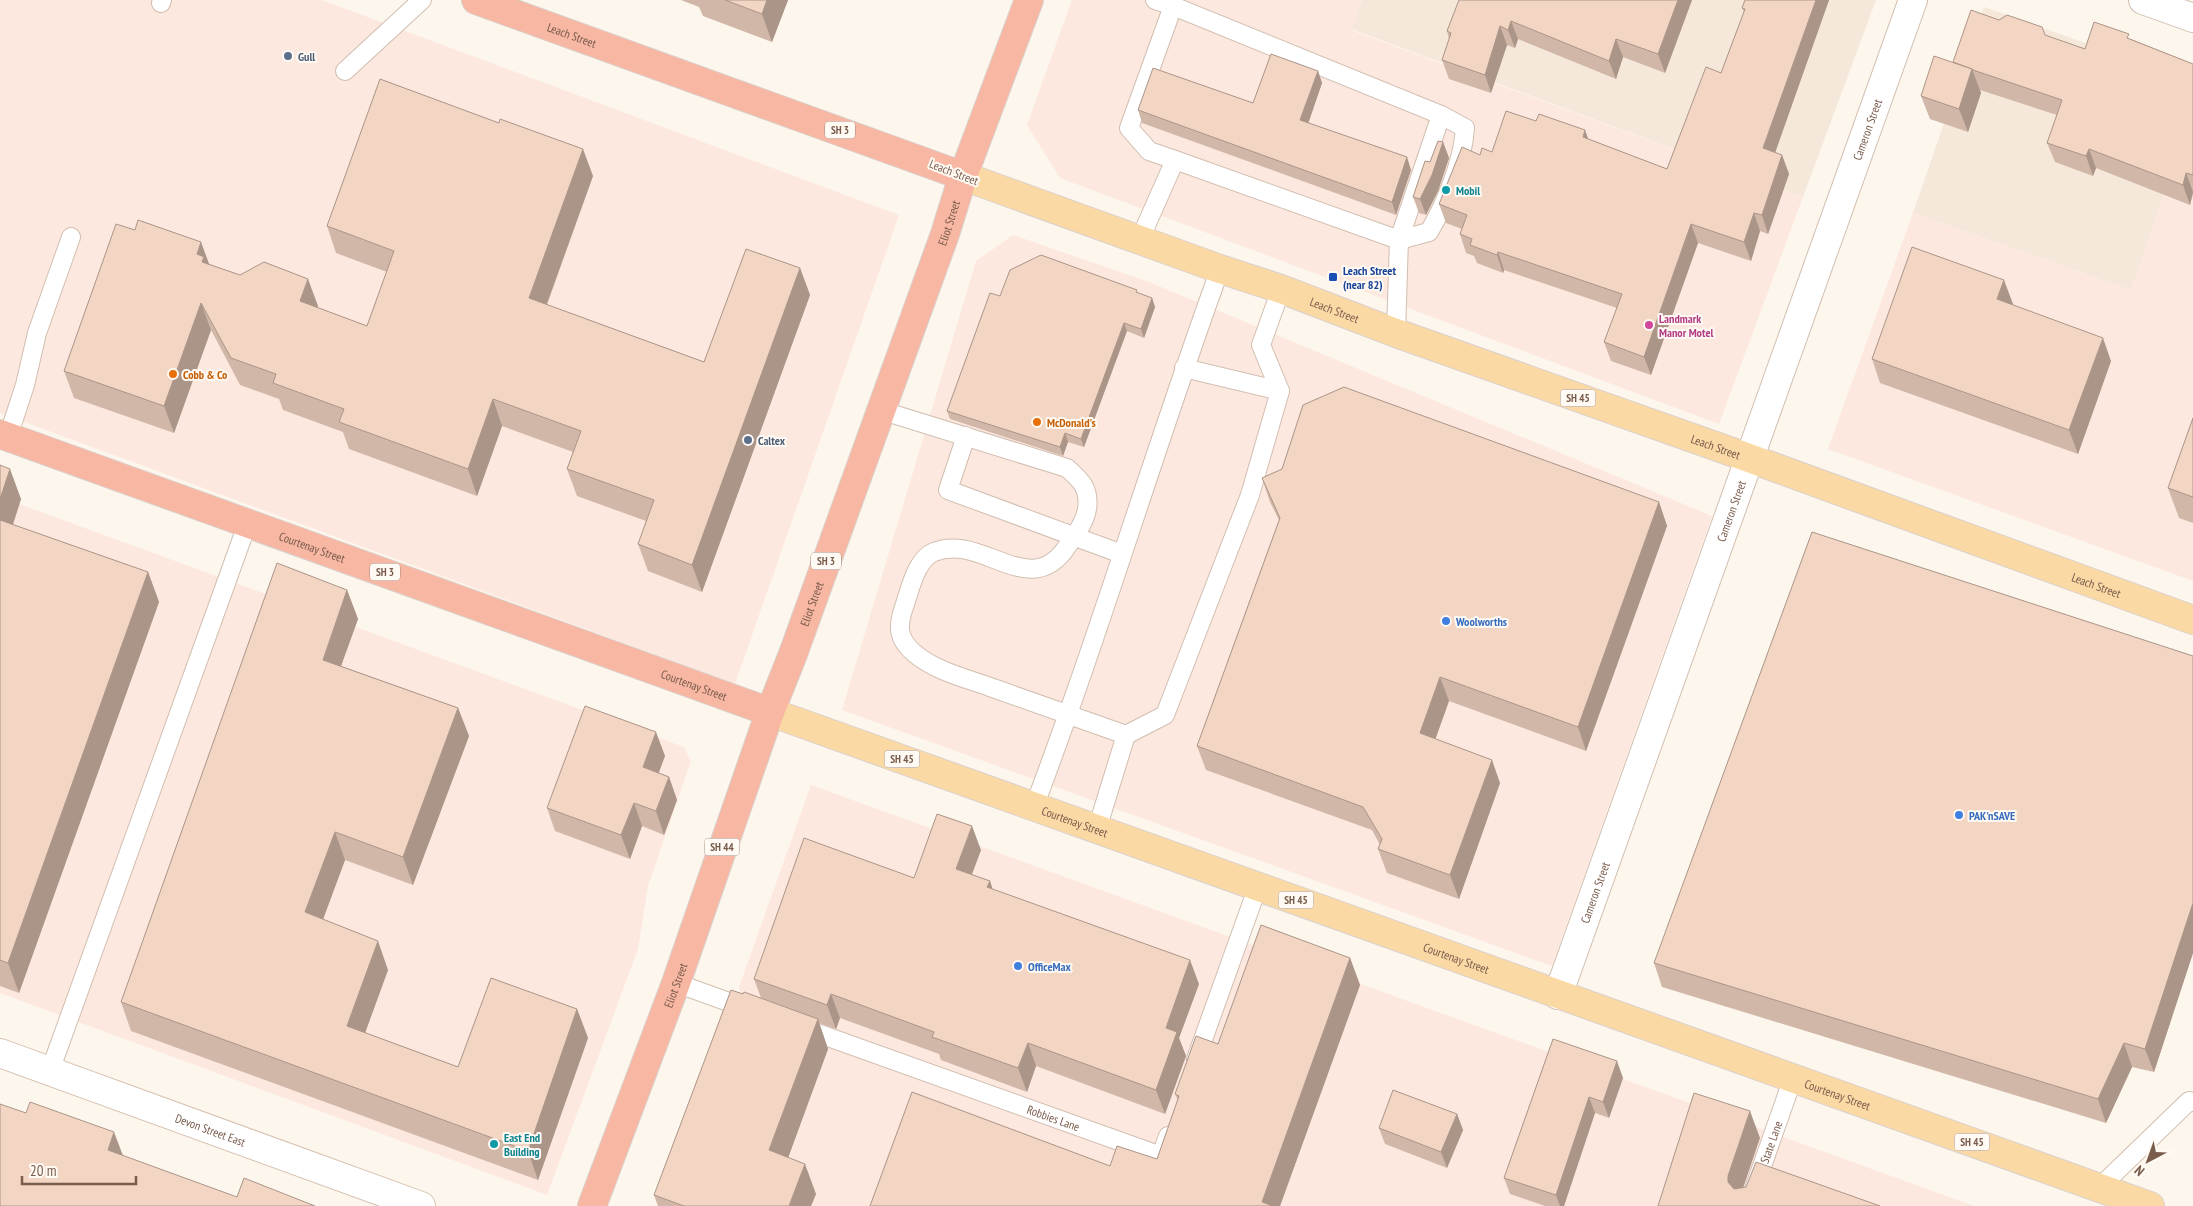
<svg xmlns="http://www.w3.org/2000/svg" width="2193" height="1206" font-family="'PT Sans Narrow',sans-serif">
<rect width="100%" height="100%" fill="#fdf6ec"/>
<g fill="#f5e8da">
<polygon points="1362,0 1876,0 1803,197 1351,29"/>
<polygon points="1984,7 2193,81 2193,113 2131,290 1913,213"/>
</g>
<g fill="#fde8e0">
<polygon points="0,0 322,0 899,215 735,684 0,413"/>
<polygon points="1072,0 1362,0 1351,30 1803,197 1719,424 1060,178 1027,125"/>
<polygon points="2193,113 2193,581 1828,449 1913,213 2131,290"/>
<polygon points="1013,235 1149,282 1712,516 1552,966 842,710 976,261"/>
<polygon points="0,497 684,747 691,761 648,886 638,949 547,1195 0,993"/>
<polygon points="811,785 1974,1206 673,1206 745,1012 739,987"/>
</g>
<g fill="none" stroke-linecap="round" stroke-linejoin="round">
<defs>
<g id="lane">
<polyline points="1155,0 1173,6 1129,128 1149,151 1175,160"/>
<polyline points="161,3 162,0"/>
<polyline points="1173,6 1441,115 1399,240"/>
<polyline points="345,71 422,0"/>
<polyline points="1140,239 1175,160 1399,240 1396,333"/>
<path d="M 1399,240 L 1429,232 C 1446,203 1463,161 1465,128 L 1441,115"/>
<polyline points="1184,368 1280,391"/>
<path d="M 880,410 L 1067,468 C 1081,480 1090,489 1087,509 C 1085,522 1076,534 1068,545 C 1031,604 982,532 934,552 C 916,559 910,590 904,607 C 897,627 898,639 914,653 C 935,671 965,678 990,687 C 1035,703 1081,719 1126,735"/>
<polyline points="966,436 948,490 1122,554"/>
<polyline points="8,437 25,385 37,333 71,237"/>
<path d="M 1034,807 C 1101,630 1155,447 1220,269"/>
<polyline points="1097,829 1126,735 1165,715 1250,495 1280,391 1261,345 1281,289"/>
<polyline points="676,983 748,1009"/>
<path id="s1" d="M 803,1028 L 1161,1156 L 1168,1136"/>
<polyline points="1196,1059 1258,886"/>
<polyline points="50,1071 248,522"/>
<polyline points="2100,1187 2189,1101 2193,1102"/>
<path id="s2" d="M 1748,1206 L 1793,1078"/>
</g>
<g id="street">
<polyline points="2143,0 2193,18"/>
<path id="s3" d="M 1558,995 L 1913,0"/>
</g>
<g id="secondary">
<path id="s4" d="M 0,1053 L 421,1206"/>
</g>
<g id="primary">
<path id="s5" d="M 963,176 L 1220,269 L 1281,289 L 1396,333 L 1749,458 L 2193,620"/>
<path id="s6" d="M 770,712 L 2150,1206"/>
</g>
<g id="highway">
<path id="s7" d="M 476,0 L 963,176"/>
<path id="s8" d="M 0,434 L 770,712"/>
<path id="s9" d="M 592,1206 L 676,983 L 770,712 L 793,654 L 945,234 L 963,176 L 1029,0"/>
</g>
</defs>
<use href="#lane" stroke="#d1beb0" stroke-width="20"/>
<use href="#street" stroke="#d1beb0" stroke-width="30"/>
<use href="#secondary" stroke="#d6c0b0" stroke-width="30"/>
<use href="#primary" stroke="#dad1cd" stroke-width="30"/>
<use href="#highway" stroke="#dad1cd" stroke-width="30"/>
<use href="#lane" stroke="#fff" stroke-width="18"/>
<use href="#street" stroke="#fff" stroke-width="28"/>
<use href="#secondary" stroke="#fff" stroke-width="28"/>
<use href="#primary" stroke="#fbd9a5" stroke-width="28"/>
<use href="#highway" stroke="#f7b7a3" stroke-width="28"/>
</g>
<g fill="#d1b7a8">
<polygon points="681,0 788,0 772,42 703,16 699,7"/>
<polygon points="1459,0 1692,0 1665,73 1623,57 1616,79 1518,39 1515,48 1507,45 1491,93 1449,79 1442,60 1449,39 1447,31"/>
<polygon points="1829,0 1775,153 1782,155 1789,174 1768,234 1760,231 1751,261 1698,243 1651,375 1611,361 1604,342 1617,308 1504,270 1503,273 1477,263 1474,256 1466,253 1460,234 1462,229 1446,223 1439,204 1480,155 1492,152 1588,139 1667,169 1721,73 1744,12 1742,8"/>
<polygon points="2045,35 2085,49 2131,39 2193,64 2193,194 2190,205 2096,168 2093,176 2055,162 2047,143 2057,115 1980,90 1981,93 1968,132 1930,119 1921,96 1953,62"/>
<polygon points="1318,71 1322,83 1308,123 1411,170 1396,215 1142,123 1138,110 1253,103"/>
<polygon points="1443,142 1449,158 1438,191 1426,215 1419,213 1413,197 1430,162"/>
<polygon points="593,176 547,305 704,362 800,268 810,295 702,592 648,571 638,544 646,521 577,496 567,469 573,452 502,426 477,496 349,449 343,432 283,410 279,399 240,385 211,330 174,433 74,398 64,371 209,264 318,306 317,308 367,326 387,272 336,253 327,226"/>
<polygon points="1138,293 1152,298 1155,307 1144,338 1127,331 1084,447 1068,442 1063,456 950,419 947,411 1000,296"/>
<polygon points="2013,304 2012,305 2111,361 2078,454 1880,383 1872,359"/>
<polygon points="2193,418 2193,523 2179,518 2168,488"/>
<polygon points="0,465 21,499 13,525 148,572 159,602 19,993 0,986"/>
<polygon points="1262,478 1659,502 1667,526 1586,751 1449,701 1435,739 1500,783 1459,899 1387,873 1378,849 1380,845 1372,830 1206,770 1197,746 1279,520 1270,502"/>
<polygon points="347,590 358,619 341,666 458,708 469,736 413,885 345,860 323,919 388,970 365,1033 458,1067 577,1009 588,1038 538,1180 131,1031 121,1002"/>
<polygon points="2193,656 2193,953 2154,1072 2132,1067 2106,1123 1662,987 1654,963"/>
<polygon points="665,756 658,773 669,777 677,800 664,835 642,826 630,859 555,831 547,808"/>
<polygon points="981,850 971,875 990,881 992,889 1199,984 1179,1038 1186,1056 1165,1114 1036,1066 1027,1092 941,1060 939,1054 840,1018 836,1029 819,1023 828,1049 788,1157 816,1194 811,1206 658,1206 654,1195 743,994 761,998 754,979 914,878"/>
<polygon points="1350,958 1360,985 1280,1206 870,1206 1110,1166 1157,1159 1178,1101 1175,1094 1218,1044"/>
<polygon points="1553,1039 1623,1078 1609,1118 1595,1113 1564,1206 1545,1206 1510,1194 1504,1178"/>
<polygon points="1457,1114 1463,1130 1447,1168 1385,1144 1379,1128"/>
</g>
<g fill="#aa9588">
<polygon points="767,0 788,0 772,42 762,14"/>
<polygon points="1678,0 1692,0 1665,73 1658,54"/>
<polygon points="1816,0 1829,0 1770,167 1763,148"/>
<polygon points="1511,21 1518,39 1515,48 1508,30"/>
<polygon points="1500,26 1507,45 1491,93 1485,75"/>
<polygon points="1616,39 1623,57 1616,79 1609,61"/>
<polygon points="1972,69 1981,93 1968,132 1959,109"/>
<polygon points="1318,71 1322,83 1305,133 1300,120"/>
<polygon points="1585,130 1592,149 1583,137"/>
<polygon points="1443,142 1449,158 1438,191 1426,215 1420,199"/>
<polygon points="583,149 593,176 539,325 529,298"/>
<polygon points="2089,149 2096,168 2093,176 2086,156"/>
<polygon points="1782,155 1789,174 1768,234 1762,215"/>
<polygon points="1407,157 1411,170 1396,215 1392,202"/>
<polygon points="2186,173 2193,192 2190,205 2183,185"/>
<polygon points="1754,213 1760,231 1751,261 1744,242"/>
<polygon points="1691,224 1698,243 1651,375 1644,357"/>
<polygon points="201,242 211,269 209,272 197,254"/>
<polygon points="1498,252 1504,270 1503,273 1497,255"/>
<polygon points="800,268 810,295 702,592 692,565"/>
<polygon points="308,279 318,306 310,328 300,301"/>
<polygon points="2004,280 2013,304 2006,323 1997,299"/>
<polygon points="1152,298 1155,307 1144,338 1141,329"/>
<polygon points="201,303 211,330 174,433 164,406"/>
<polygon points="1124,323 1127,331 1084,447 1081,439"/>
<polygon points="2103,338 2111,361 2078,454 2069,430"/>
<polygon points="493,399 502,426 477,496 468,469"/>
<polygon points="1065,433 1068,442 1063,456 1060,447"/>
<polygon points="10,469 21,499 5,548 0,535 0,499"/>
<polygon points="1659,502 1667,526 1586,751 1578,727"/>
<polygon points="148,572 159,602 19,993 8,963"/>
<polygon points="347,590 358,619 333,688 323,660"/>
<polygon points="1440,677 1449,701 1429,757 1420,733"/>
<polygon points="458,708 469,736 413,885 403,857"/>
<polygon points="656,732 665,756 652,791 643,767"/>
<polygon points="1492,760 1500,783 1459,899 1450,875"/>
<polygon points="669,777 677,800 664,835 656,811"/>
<polygon points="634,803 642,826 630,859 621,835"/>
<polygon points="972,826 981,850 965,893 956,869"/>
<polygon points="335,832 345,860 315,941 305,912"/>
<polygon points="990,881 998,905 987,887"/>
<polygon points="2193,903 2193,953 2154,1072 2145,1049"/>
<polygon points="378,941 388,970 357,1055 347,1026"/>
<polygon points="1350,958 1360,985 1280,1206 1263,1206 1262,1202"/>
<polygon points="1190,960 1199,984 1179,1038 1186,1056 1165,1114 1156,1090 1166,1028"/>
<polygon points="831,994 840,1018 836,1029 827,1005"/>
<polygon points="577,1009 588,1038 538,1180 528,1151"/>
<polygon points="818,1019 828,1049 780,1180 769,1150"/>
<polygon points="1028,1043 1036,1066 1027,1092 1018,1068"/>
<polygon points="2124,1043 2132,1067 2106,1123 2098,1099"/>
<polygon points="1617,1061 1623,1078 1609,1118 1603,1102"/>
<polygon points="1589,1097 1595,1113 1564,1206 1560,1206 1556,1195"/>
<polygon points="1750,1111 1760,1138 1738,1203 1728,1182 1728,1176"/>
<polygon points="1457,1114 1463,1130 1447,1168 1441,1152"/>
<polygon points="114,1132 125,1161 108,1150"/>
<polygon points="805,1164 816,1194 811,1206 789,1206"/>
</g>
<g fill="#f3d5c3" stroke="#aa9588">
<polygon points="725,0 767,0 762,14"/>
<polygon points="1459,0 1678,0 1658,54 1616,39 1609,61 1511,21 1508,30 1500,26 1485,75 1442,60 1451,33 1447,31"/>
<polygon points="1745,0 1816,0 1763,148 1782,155 1762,215 1754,213 1744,242 1691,224 1644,357 1604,342 1622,294 1498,252 1497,255 1470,245 1472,239 1460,234 1467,215 1439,204 1462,147 1480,155 1482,148 1492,152 1506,111 1536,121 1539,114 1585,130 1583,137 1667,169 1706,67 1721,73 1745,9 1742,8"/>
<polygon points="1971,10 1999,20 2007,15 2042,27 2045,35 2085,49 2094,22 2129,34 2127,38 2193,64 2193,175 2186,173 2183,185 2089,149 2086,156 2047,143 2062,100 1973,70 1972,69 1953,62"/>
<polygon points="1271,54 1318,71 1300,120 1407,157 1392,202 1138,110 1153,68 1253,103"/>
<polygon points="1934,56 1972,69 1959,109 1921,96"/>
<polygon points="380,79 499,123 500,119 583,149 529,298 704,362 746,249 800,268 692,565 638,544 654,500 567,469 581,431 493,399 468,469 339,422 344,409 273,383 276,374 231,358 201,303 164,406 64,371 116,224 135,230 138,220 201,242 197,254 204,257 202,262 240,275 264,262 308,279 300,301 367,326 394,251 327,226"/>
<polygon points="1438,141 1443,142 1432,175 1420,199 1413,197 1425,161 1430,162"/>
<polygon points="1912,247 2004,280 1997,299 2103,338 2069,430 1872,359"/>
<polygon points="1041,255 1137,290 1136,292 1152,298 1141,329 1124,323 1081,439 1065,433 1060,447 947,411 990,293 1000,296 1010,270"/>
<polygon points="1344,387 1659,502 1578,727 1440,677 1420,733 1492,760 1450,875 1378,849 1382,839 1363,807 1197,746 1280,518 1262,478 1282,469 1303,405"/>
<polygon points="2193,418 2193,497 2168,488"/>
<polygon points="0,465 10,469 0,499"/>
<polygon points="0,520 148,572 8,963 0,960"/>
<polygon points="1812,532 2193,656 2193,903 2145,1049 2124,1043 2098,1099 1654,963"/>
<polygon points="277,563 347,590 323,660 458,708 403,857 335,832 305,912 378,941 347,1026 458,1067 491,978 577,1009 528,1151 121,1002"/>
<polygon points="585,706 656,732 643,767 669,777 656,811 634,803 621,835 547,808"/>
<polygon points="937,814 972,826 956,869 990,881 987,887 1190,960 1166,1028 1177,1032 1156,1090 1028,1043 1018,1068 932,1037 934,1032 831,994 827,1005 754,979 804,838 914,878"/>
<polygon points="1261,925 1350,958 1262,1202 1273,1206 870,1206 912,1092 1110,1166 1117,1146 1157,1159 1179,1096 1175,1094 1196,1036 1218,1044"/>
<polygon points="731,990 743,994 744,992 818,1019 769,1150 805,1164 789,1206 684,1206 654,1195"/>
<polygon points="1553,1039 1617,1061 1603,1102 1589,1097 1556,1195 1504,1178"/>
<polygon points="1393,1090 1457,1114 1441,1152 1379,1128"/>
<polygon points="1694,1093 1750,1111 1728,1176 1728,1182 1734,1189 1746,1187 1756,1162 1880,1206 1658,1206"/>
<polygon points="30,1102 114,1132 108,1150 237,1197 244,1178 315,1206 0,1206 0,1104 26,1113"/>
</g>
<g fill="#5c6f8a" stroke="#fffaf3" stroke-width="2">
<circle cx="288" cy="56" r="5"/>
<circle cx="748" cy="440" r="5"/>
</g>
<g fill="#0f9aa8" stroke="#fffaf3" stroke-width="2">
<circle cx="1446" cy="190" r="5"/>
<circle cx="494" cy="1144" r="5"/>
</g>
<rect fill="#1a4fb4" stroke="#fffaf3" stroke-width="2" x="1328" y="272" width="10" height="10" rx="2.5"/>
<circle fill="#d1479c" stroke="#fffaf3" stroke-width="2" cx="1649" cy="325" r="5"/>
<g fill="#e8710a" stroke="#fffaf3" stroke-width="2">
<circle cx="173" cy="374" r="5"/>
<circle cx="1037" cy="422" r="5"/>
</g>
<g fill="#3f7fe0" stroke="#fffaf3" stroke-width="2">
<circle cx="1446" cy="621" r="5"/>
<circle cx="1959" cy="815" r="5"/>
<circle cx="1018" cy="966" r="5"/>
</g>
<g text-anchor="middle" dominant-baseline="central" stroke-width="4" stroke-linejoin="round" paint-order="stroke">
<g fill="#fffaf3" stroke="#a28b7f" stroke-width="1">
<rect x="825" y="121.5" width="30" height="17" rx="4"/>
<rect x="1560.5" y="389.5" width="35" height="17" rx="4"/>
<rect x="811" y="552.5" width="30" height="17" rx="4"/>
<rect x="370" y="563.5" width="30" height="17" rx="4"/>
<rect x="884.5" y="750.5" width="35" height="17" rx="4"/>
<rect x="704.5" y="838.5" width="35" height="17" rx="4"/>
<rect x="1278.5" y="891.5" width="35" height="17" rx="4"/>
<rect x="1954.5" y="1133.5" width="35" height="17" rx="4"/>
</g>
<g font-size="11" font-weight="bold" fill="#7a5c4d">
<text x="840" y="130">SH 3</text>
<text x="1578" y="398">SH 45</text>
<text x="826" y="561">SH 3</text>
<text x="385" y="572">SH 3</text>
<text x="902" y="759">SH 45</text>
<text x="722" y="847">SH 44</text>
<text x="1296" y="900">SH 45</text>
<text x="1972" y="1142">SH 45</text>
</g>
<g font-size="12" fill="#7a5c4d" stroke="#fffaf3">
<text stroke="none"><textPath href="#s7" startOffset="102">Leach Street</textPath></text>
<text stroke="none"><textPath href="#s3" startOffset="919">Cameron Street</textPath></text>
<text transform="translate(954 172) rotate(21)">Leach Street</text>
<text stroke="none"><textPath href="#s9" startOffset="1046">Eliot Street</textPath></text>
<text stroke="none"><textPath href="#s5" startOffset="395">Leach Street</textPath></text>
<text stroke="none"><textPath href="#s5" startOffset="800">Leach Street</textPath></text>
<text stroke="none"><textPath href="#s3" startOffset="514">Cameron Street</textPath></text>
<text stroke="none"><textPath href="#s8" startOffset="332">Courtenay Street</textPath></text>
<text stroke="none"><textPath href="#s5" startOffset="1205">Leach Street</textPath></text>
<text stroke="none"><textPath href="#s9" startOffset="641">Eliot Street</textPath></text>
<text stroke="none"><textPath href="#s8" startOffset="738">Courtenay Street</textPath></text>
<text stroke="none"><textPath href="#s6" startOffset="324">Courtenay Street</textPath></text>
<text stroke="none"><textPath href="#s3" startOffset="109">Cameron Street</textPath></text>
<text stroke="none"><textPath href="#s6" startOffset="729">Courtenay Street</textPath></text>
<text stroke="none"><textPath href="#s9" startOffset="236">Eliot Street</textPath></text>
<text stroke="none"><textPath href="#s6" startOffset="1134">Courtenay Street</textPath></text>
<text stroke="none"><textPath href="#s1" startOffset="266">Robbies Lane</textPath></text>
<text stroke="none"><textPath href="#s4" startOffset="224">Devon Street East</textPath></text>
<text stroke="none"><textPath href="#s2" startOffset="68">State Lane</textPath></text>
</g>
<g font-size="12" font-weight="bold" fill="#4e5e75" stroke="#fffaf3" text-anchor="start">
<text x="298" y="56">Gull</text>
<text x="758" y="440">Caltex</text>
</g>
<g font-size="12" font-weight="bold" fill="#0d838f" stroke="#fffaf3" text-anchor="start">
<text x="1456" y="190">Mobil</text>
<text x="504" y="1137">East End<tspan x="504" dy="14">Building</tspan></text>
</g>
<g font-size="12" font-weight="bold" fill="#164399" stroke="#fffaf3" text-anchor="start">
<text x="1343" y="270">Leach Street<tspan x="1343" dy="14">(near 82)</tspan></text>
</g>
<g font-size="12" font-weight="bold" fill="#b23c85" stroke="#fffaf3" text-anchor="start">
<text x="1659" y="318">Landmark<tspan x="1659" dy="14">Manor Motel</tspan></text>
</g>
<g font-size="12" font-weight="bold" fill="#c56008" stroke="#fffaf3" text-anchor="start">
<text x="183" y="374">Cobb &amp; Co</text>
<text x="1047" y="422">McDonald's</text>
</g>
<g font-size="12" font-weight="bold" fill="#366cbe" stroke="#fffaf3" text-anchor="start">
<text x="1456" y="621">Woolworths</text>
<text x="1969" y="815">PAK'nSAVE</text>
<text x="1028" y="966">OfficeMax</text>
</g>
</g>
<g transform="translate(2148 1161) rotate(221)" stroke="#fffaf3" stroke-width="4" paint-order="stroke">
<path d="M0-4L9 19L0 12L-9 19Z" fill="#7a5c4d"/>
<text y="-8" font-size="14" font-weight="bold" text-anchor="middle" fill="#7a5c4d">N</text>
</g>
<path d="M22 1176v8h114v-8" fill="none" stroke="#7a5c4d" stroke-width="2.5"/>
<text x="30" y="1176" font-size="15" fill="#7a5c4d" stroke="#fffaf3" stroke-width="4" paint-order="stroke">20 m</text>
</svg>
